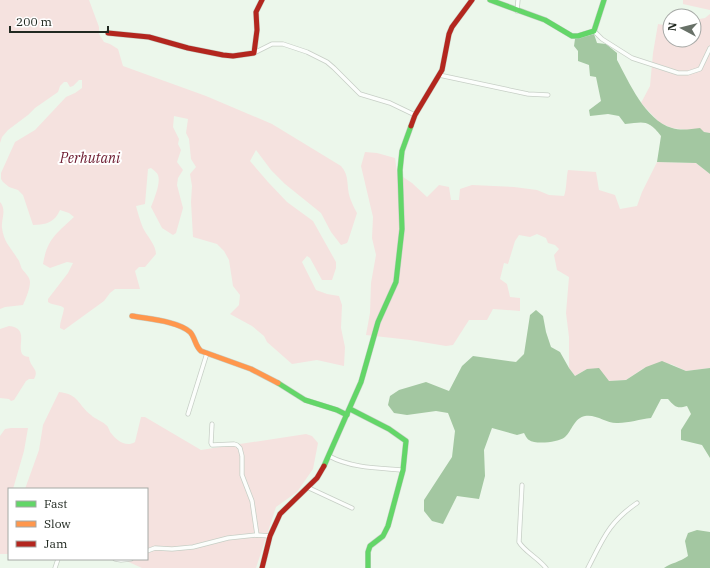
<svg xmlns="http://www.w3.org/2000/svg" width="710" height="568" font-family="'IBM Plex Serif',serif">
<rect width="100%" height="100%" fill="#ecf7eb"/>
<g fill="#f5e2df">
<path d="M 0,0 L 89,0 L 99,27 L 99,34 L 104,42 L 110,44 L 118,49 L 123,66 L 206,96 L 272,124 L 341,166 C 350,176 346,186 350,198 C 352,203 354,208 357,213 L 348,241 L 347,243 L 341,245 L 331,232 L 321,213 L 285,184 L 271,170 L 256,150 L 250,161 L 268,182 L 287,202 L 313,221 L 336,262 L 336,268 L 332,280 L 322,280 L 310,258 L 307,256 L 302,262 L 316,290 L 327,294 L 339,296 L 342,305 L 341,328 L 345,347 L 344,366 L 317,360 L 292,364 L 267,342 L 264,336 L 252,326 L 230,314 L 239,305 L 240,295 L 233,286 L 229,260 L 224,251 L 217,244 L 193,237 L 191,202 L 192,186 L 190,174 L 196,167 L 191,159 L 189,139 L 186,133 L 188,119 L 174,116 L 173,127 L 179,139 L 178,144 L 181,150 L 177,162 L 183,170 L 178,178 L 177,185 L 183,208 L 176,233 L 173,235 L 162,228 L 151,207 C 154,199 161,183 158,175 C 157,173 154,170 151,168 L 148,169 L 145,204 L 136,206 C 138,213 140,221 143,228 C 147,236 156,245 156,254 L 145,267 L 139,267 L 135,271 L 140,289 L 115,289 L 110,293 L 104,301 L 64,330 L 60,328 C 60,321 63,316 64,308 C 60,304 53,306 48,302 L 48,299 L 68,273 L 73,263 L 67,262 L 50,268 L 43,264 C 47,239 57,233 74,217 L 69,213 L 60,210 C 55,222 46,225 33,225 L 23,195 L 18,190 L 9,187 L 3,182 L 1,179 L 1,173 L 15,142 L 35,130 L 66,97 L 75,93 L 82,88 L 82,80 L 79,80 L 73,86 L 70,87 L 67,82 L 64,82 L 60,86 L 58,92 L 35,108 L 28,115 L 8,130 L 2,137 L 0,143 Z"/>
<polygon points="683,0 710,0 710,10 683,4"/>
<polygon points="710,14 710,133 672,128 660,123 641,103 650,86 653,53 658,24 670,26 670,40 694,40 694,20 705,18"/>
<path d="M 365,152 L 377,153 L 395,158 L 397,173 L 412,183 L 427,197 L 439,185 L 449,187 L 451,200 L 459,200 L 460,189 L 472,185 L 514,187 L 537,190 L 549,195 L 564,196 C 567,188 566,178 568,170 L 596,172 L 599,190 L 615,195 L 620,209 L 637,206 L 642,192 L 657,162 L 696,163 L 710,174 L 710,368 L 686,371 L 671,364 L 644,368 L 626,380 L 608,381 L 587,369 L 575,376 L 569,368 L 569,337 L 566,313 L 569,277 L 557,270 L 554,255 L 559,249 L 555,245 L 548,243 L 546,238 L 537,234 L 530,237 L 519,235 L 515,241 L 508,264 L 504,263 L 500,279 L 507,284 L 510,297 L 520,298 L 520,311 L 493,309 L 487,320 L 469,320 L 453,345 L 446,346 L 410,340 L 366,335 L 370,313 L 371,283 L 376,255 L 372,238 L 373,217 L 361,166 Z"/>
<path d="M 0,202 C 7,210 1,219 2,228 C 4,243 10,246 17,258 C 20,261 20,265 22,269 C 25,273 30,277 30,282 C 30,289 26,298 23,305 L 5,307 L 0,309 Z"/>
<path d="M 9,326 C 30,328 16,347 23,355 C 24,356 28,357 29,357 C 30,368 40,369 34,379 L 29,379 L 26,381 L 14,400 L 11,401 L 9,399 L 0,398 L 0,329 Z"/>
<path d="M 59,392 C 79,394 78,405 91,415 C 95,419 102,421 106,425 C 109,427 109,431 111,433 C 116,440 126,448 135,442 L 141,417 L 145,417 L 201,450 L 306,434 L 312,436 L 318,443 L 313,469 L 297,492 L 276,507 L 256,568 L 142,568 L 122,559 L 147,559 L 147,489 L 25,489 L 39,450 L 43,425 Z"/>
<polygon points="11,428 28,428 24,451 13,489 9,489 9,554 0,554 0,436 5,429"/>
</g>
<g fill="#a3c7a1">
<path d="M 594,34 L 597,43 L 606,44 L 617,53 L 617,60 C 629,82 645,120 672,128 C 681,131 691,129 700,128 L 704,132 L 710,133 L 710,174 L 696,163 L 657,162 L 661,136 C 648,119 644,122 625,124 L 619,116 L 608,114 L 590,116 L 589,110 L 601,101 L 596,77 L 590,76 L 589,65 L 578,61 L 578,51 L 574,46 L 575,39 Z"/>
<path d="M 536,310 L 543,316 L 546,332 L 551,347 L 560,352 L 569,368 L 575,376 L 587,369 L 599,368 L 609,381 L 626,380 L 646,367 L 662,361 L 686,371 L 710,368 L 710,458 L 702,445 L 681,440 L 681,430 L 691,414 L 687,406 C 677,409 675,407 668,399 L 661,399 L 651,418 C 640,419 629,423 618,423 C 607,424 597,414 585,416 C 574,418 572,431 565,437 C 559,442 536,445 529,440 C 527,439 525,435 524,433 L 517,435 L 492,428 L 484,450 L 485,476 L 479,499 L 457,496 L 443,524 L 432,521 L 424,511 L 424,500 L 452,457 L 455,431 L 448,413 L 436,411 L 407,415 L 394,413 L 388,405 L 390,396 L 399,390 L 426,382 L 449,391 L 462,366 L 473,356 L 516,362 L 524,354 L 530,315 Z"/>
<path d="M 697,530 L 710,532 L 710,568 L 664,568 C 671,563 680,562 688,556 L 685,541 L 688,533 Z"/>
</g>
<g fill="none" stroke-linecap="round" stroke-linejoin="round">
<defs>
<g id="street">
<polyline points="517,11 518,0"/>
<polyline points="594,31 602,39 632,58 678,73 688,73 700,69 710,48"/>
<polyline points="254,53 272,44 283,44 307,52 327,62 334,68 360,94 390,103 415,115"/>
<polyline points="439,75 528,94 548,95"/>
<polyline points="188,414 207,353"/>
<polyline points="212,424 211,443 212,445 234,444 237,445 240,448 242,456 242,475 252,501 257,535"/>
<path d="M 329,456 C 351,468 378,468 403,470"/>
<path d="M 522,485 L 519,542 C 524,551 538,558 546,568"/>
<polyline points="309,488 352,508"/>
<polyline points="147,551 155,548 172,549 193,547 228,538 257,535 270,536"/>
<polyline points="115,559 121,560 131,559"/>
<polyline points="55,568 58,559"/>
<path d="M 588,568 C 603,539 609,522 637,503"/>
</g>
<g id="fast">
<polyline points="490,0 545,20 572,36 578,36 594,31 604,0"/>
<polyline points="278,383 305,400 337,410 347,415"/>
<polyline points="350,409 389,429 406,441 403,470 388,526 383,536 370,546 368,552 368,568"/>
<polyline points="324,466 361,382 378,322 396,282 402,229 400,170 402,151 411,126"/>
</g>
<path id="slow" d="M 132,316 C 148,319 178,321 190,332 C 195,337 195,346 201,351 L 251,369 L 278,383"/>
<g id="jam">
<polyline points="108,33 149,37 188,48 223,55 233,56 254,53 257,30 256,12 262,0"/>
<polyline points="411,126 415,115 442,70 449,34 452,27 472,0"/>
<polyline points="262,568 270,536 280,514 317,478 324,466"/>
</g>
</defs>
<use href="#street" stroke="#c7cfc6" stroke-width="5"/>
<use href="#fast" stroke="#c7cfc6" stroke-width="6"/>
<use href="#slow" stroke="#c7cfc6" stroke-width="6"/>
<use href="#jam" stroke="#c7cfc6" stroke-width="6"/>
<use href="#street" stroke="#fcfefc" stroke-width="3.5"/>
<use href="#fast" stroke="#63d668" stroke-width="5"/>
<use href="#slow" stroke="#ff974d" stroke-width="5"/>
<use href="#jam" stroke="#b3261e" stroke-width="5"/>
</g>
<g text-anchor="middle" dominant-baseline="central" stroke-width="4" stroke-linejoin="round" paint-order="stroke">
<g font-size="14" font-style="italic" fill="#6d1b30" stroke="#fff">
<text x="90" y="158">Perhutani</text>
</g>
</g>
<rect x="8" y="488" width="140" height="72" fill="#ffffff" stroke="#a6a9a6"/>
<rect x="16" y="501" width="20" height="6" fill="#63d668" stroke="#a6a9a6"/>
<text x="44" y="508" font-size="12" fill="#212921">Fast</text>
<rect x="16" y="521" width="20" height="6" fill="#ff974d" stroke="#a6a9a6"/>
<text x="44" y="528" font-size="12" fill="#212921">Slow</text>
<rect x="16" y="541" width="20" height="6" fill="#b3261e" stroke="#a6a9a6"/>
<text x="44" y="548" font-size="12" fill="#212921">Jam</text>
<g transform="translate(682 28) rotate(277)"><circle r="19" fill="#ffffff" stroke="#a6a9a6"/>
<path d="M0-3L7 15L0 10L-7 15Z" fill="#687168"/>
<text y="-6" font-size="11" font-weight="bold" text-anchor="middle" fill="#212921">N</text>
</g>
<path d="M10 26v6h98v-6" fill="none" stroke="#212921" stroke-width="2"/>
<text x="16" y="26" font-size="12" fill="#212921" stroke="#ffffff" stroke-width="3" paint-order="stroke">200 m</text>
</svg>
